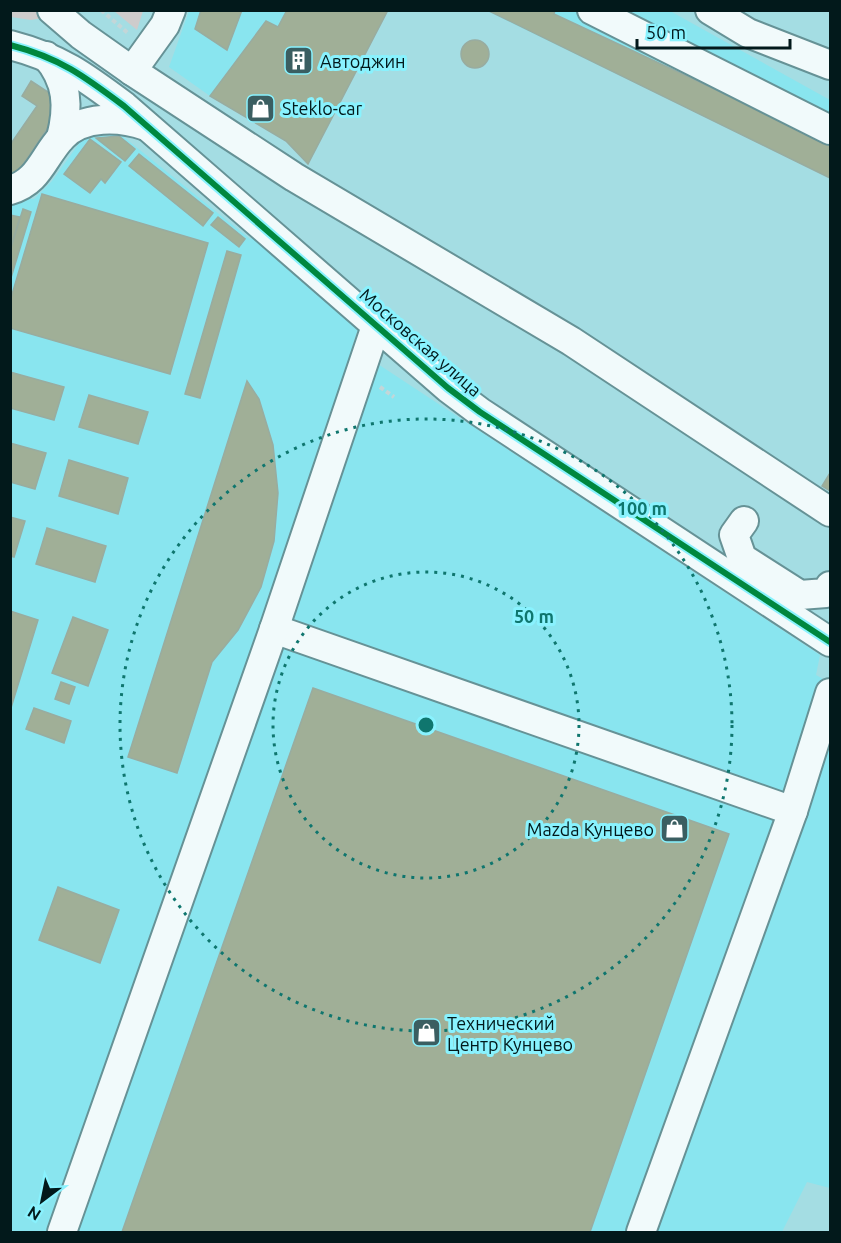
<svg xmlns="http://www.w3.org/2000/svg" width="841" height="1243" font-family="Ubuntu,sans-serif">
<rect width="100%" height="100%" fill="#a4dde3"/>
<g fill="#89e5ef">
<polygon points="189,11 287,11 278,27 266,21 210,96 169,67"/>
<polygon points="487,11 670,11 830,100 830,178"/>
<polygon points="120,134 250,239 254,237 359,326 352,347 820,655 816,675 830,683 830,1188 807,1182 782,1232 11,1232 11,198 34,199 52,181 83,138"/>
</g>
<g fill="#cecccc">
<polygon points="10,11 41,11 48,17 31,20 11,17"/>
<polygon points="114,11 143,11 137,30"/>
</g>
<g fill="#a0af97" stroke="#98aca0" stroke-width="1.5">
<polygon points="201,10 242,10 227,50 195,29"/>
<polygon points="287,10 388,10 308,164 286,141 210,96 266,21 278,27"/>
<polygon points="487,10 555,10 554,14 830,143 830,178"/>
<circle cx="475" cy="54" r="14"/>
<polygon points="31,81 57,98 57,114 12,181 10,145 37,106 22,96"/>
<polygon points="119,136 135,149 125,161 96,138"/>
<polygon points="90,139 121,162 105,183 101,179 90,193 64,174"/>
<polygon points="139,154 213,213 203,226 129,166"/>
<polygon points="42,194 208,243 170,374 10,328 10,301"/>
<polygon points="23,209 31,212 10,281 10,250"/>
<polygon points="10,215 20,217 10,250"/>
<polygon points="218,217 245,239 239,247 211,225"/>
<polygon points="227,251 241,255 200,398 185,394"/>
<polygon points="10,372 64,387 54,420 10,408"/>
<polygon points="247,381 259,399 273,445 278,493 274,541 261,587 238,630 212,662 177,773 128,757"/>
<polygon points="89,395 148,412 138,444 79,427"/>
<polygon points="10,443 46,453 35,489 10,482"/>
<polygon points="69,460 128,478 118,514 59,496"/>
<polygon points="830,473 830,491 822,486"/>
<polygon points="10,517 25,521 14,557 10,556"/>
<polygon points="47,528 106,546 95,582 36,564"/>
<polygon points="10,611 38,620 10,711"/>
<polygon points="73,617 108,630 88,686 52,673"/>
<polygon points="61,682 75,687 69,704 55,699"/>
<polygon points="313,688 729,834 590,1232 122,1232"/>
<polygon points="34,708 71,721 64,743 26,729"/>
<polygon points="58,887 119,910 100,963 39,940"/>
</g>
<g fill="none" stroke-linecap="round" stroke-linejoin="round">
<defs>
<g id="minor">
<polyline points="52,10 81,35 132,71 294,177 571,341 830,512"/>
<polyline points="592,10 830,130"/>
<polyline points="710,10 748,33 830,65"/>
<path d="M 10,45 C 60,58 84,76 124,106 L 448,388 L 480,412 L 830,642"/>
<path d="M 46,56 C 68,81 69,107 61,138"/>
<polyline points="132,71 165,25 171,10"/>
<path d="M 10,190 C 39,182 43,157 62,137 C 83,115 120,117 146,126"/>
<polyline points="744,521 734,535 742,558 800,595 826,593 830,586"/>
<polyline points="274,629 793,811"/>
<polyline points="62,1232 274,629 377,323"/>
<polyline points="641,1232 793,811 830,693"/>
</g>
</defs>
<use href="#minor" stroke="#669296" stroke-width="32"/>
<g stroke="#c3d6d8" stroke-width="4" stroke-dasharray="4.5 3" stroke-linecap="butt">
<polyline points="101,10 129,34"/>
<polyline points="380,387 394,397"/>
</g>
<use href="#minor" stroke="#f1fafb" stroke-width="28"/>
<defs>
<path id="cycleway" d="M 10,45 C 60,58 84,76 124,106 L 448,388 L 480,412 L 830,642"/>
</defs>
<use href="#cycleway" stroke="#89f2fe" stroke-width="10"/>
<use href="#cycleway" stroke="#00873e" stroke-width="6"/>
</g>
<g fill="none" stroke="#0f766e" stroke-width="3" stroke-dasharray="3 6">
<circle cx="426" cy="725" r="153"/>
<circle cx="426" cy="725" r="306"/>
</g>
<defs>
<symbol id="building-square" viewBox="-11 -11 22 22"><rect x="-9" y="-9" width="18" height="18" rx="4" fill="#3b5e61" stroke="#89f2fe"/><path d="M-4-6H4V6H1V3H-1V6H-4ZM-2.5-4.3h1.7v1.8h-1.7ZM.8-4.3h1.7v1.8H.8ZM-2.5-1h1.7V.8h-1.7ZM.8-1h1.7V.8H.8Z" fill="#fff"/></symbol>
<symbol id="shop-square" viewBox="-11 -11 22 22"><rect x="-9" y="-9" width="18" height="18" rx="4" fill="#3b5e61" stroke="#89f2fe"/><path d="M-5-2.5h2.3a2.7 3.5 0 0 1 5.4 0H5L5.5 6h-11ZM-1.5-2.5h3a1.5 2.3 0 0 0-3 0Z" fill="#fff"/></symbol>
</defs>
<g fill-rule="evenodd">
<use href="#building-square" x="282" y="44" width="33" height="33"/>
<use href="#shop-square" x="244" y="92" width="33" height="33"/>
<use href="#shop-square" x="658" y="812" width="33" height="33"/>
<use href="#shop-square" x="410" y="1016" width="33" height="33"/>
</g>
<g text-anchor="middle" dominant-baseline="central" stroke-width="6" stroke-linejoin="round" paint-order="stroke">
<g font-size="18" fill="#02191b" stroke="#89f2fe" text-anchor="start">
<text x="320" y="61">Автоджин</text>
<text x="282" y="108">Steklo-car</text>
<text x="654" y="829" text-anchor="end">Mazda Кунцево</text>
<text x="447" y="1023">Технический<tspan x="447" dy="21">Центр Кунцево</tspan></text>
</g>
<g font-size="18" fill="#02191b" stroke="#89f2fe">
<text transform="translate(421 342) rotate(41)">Московская улица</text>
</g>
</g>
<circle cx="426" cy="725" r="9" fill="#0f766e" stroke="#89f2fe" stroke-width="3"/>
<g font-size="18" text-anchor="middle" font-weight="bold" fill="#0f766e" stroke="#89f2fe" stroke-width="6" stroke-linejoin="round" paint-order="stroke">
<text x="642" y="515">100 m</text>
<text x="534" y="623">50 m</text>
</g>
<rect width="841" height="1243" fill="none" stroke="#02191b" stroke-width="24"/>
<g transform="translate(42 1201) rotate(212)" stroke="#89f2fe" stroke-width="4.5" paint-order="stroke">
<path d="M0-4.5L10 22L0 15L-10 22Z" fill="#02191b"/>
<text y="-9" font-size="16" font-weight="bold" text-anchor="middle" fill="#02191b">N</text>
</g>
<path d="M637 39v9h153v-9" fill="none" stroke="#02191b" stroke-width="3"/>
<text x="646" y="39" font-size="18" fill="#02191b" stroke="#89f2fe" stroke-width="4.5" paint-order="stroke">50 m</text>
</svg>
